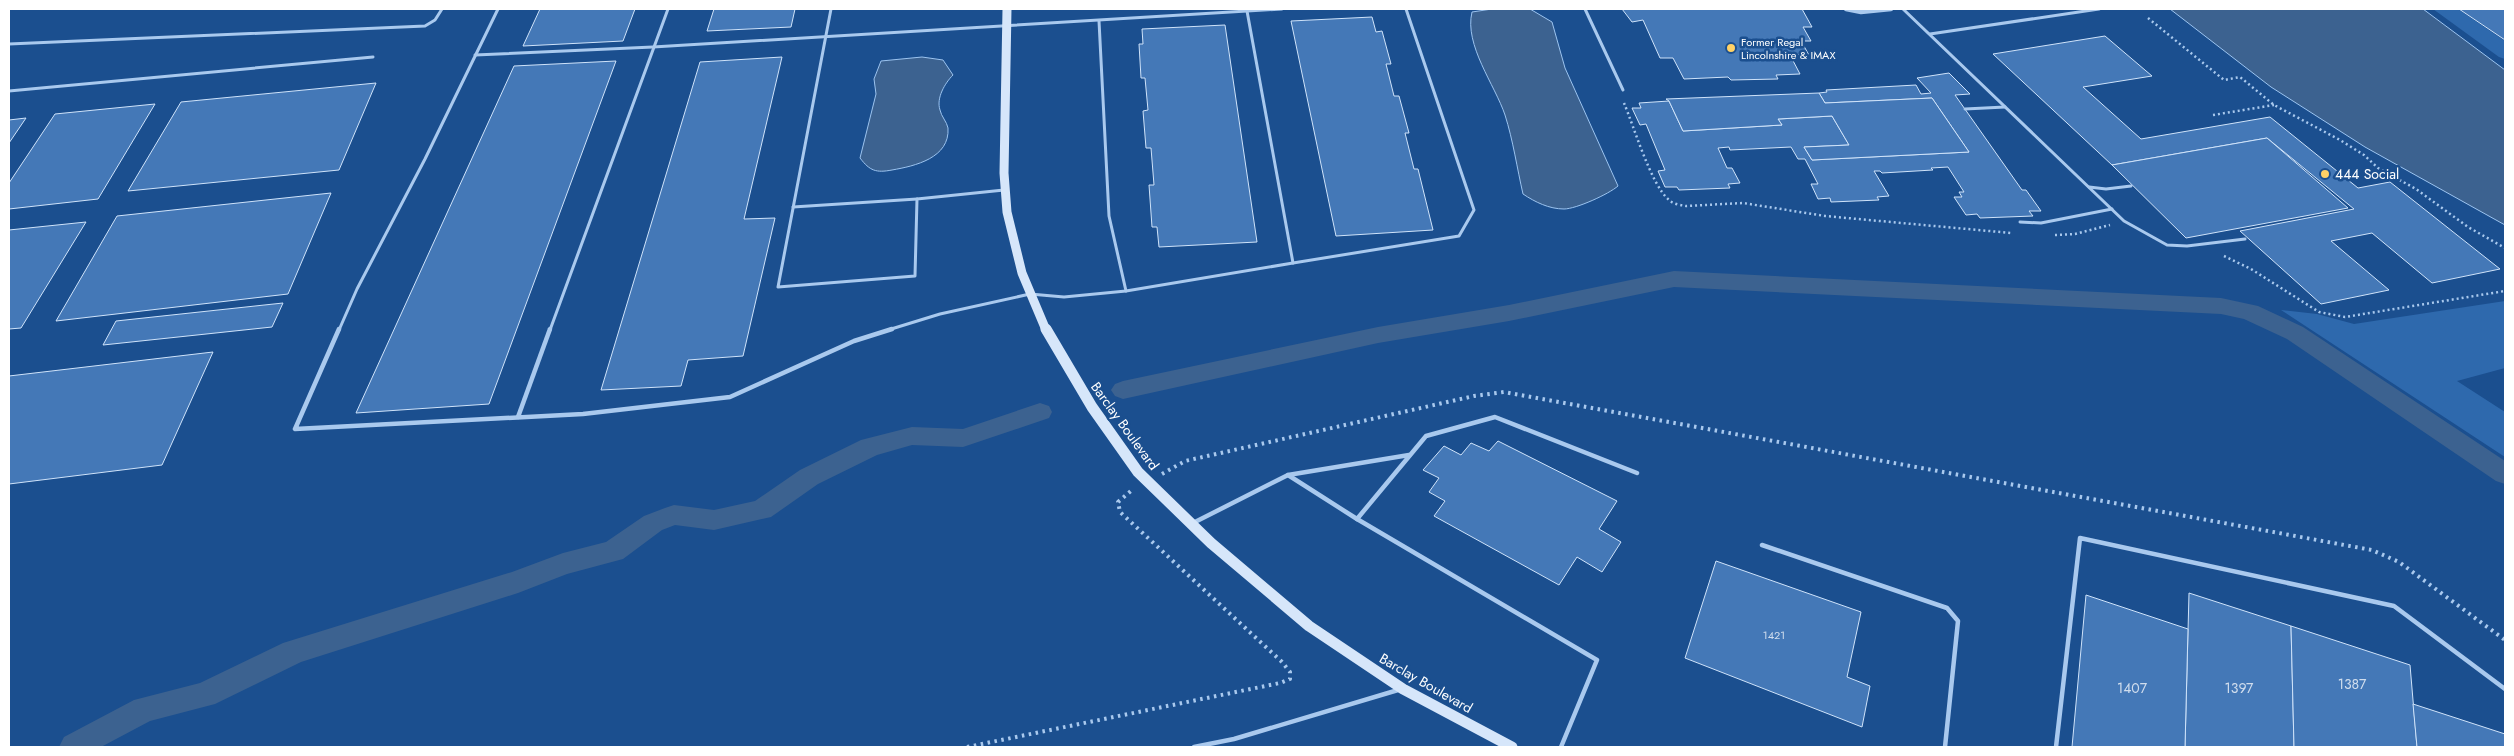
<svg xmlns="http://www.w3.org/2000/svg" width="2514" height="756" font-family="Jost,sans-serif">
<rect width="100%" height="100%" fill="#1b4f8f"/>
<g fill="#2e69ad">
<polygon points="2433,9 2458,9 2505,41 2505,59 2499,57"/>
<polygon points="2505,301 2505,368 2457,381 2505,412 2505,457 2281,310 2317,314 2354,324"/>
</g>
<g fill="#3c6290" stroke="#9cc4f0">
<path d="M 1492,9 L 1530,9 L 1552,22 L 1565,68 L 1618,186 C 1609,194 1576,209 1564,209 C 1549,209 1535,202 1523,194 C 1517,168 1513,140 1505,115 C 1495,85 1464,45 1472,12 Z"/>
<polygon points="2170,9 2423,9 2505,70 2505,225 2365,147 2271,87"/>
<path d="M 922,57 L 943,60 L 953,75 C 945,83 936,98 940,110 C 941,116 947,122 948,128 C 950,158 915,166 892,170 C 876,173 870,171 860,158 L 876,94 L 874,79 L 881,61 Z"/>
</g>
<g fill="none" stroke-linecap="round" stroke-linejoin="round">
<g fill="#3c6290" fill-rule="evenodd">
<polygon points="1674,271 2221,298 2258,306 2303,327 2505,461 2505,484 2496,481 2287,339 2244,319 2221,314 1674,287 1509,321 1378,343 1123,399 1115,396 1111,390 1115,384 1123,381 1378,327 1509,305"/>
<polygon points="1040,403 1049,406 1052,412 1049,418 963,447 912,445 877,455 818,484 771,517 714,530 675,525 662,530 623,559 567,574 518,593 301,662 215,704 150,721 101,747 59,747 64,737 134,700 200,683 283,643 512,572 563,553 606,542 644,516 665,508 674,505 714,510 755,501 800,470 861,440 912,427 963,429"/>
</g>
</g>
<g fill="#4478b7" stroke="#cfe3fa">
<polygon points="540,9 635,9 623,41 523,46"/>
<polygon points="714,9 795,9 791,27 707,31"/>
<polygon points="1622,9 1802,9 1812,27 1803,27 1811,41 1801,41 1809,55 1790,55 1800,74 1776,75 1778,79 1731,80 1728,77 1684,79 1673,58 1660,58 1643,20 1632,22"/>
<polygon points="2459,9 2505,9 2505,40"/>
<polygon points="1372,17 1376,32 1382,31 1391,64 1386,64 1394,96 1399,96 1409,133 1405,133 1414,169 1418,169 1433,230 1336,236 1291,21"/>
<polygon points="1225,25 1257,242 1159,247 1157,227 1152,227 1149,185 1154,185 1151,148 1146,148 1143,111 1148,110 1145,78 1141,78 1139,44 1143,44 1142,29"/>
<polygon points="2105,36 2152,76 2083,87 2141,139 2270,117 2358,188 2390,182 2500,269 2432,283 2372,233 2331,241 2389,290 2321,304 2240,231 2354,209 2267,138 2112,165 1993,54"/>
<polygon points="782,57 744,219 775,218 743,356 688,360 681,386 601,390 700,62"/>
<polygon points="616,61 489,404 356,413 514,66"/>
<polygon points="1949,73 1970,94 1955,95 2022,190 2026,190 2041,211 2029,211 2033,216 1980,218 1977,214 1966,215 1954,197 1962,197 1959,192 1964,192 1948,167 1931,168 1933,170 1882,173 1880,171 1874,171 1889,196 1877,197 1879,200 1831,202 1830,198 1818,199 1811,184 1818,184 1805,159 1798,159 1791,147 1730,150 1729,147 1718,148 1727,168 1732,168 1740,183 1728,184 1730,188 1679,190 1677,187 1665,187 1658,171 1665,170 1646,124 1640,125 1632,108 1641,108 1639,103 1669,101 1683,131 1782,125 1778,119 1832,116 1849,145 1804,147 1812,160 1969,152 1932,98 1825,103 1819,93 1827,92 1826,90 1916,85 1921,94 1931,93 1917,78"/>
<polygon points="376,83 339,170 128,191 181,102"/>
<polygon points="1819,93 1825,103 1932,98 1969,152 1812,160 1804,147 1849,145 1832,116 1778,119 1782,125 1683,131 1669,101 1666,99"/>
<polygon points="155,104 98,199 9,209 9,183 55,114"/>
<polygon points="26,118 9,143 9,120"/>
<polygon points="2267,138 2348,208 2186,238 2112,165"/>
<polygon points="331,193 288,294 56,321 117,216"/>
<polygon points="86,222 21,328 9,329 9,230"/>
<polygon points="283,303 272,327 103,345 116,321"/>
<polygon points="213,352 162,465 9,484 9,376"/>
<polygon points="1498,441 1617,501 1599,529 1621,542 1602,572 1577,557 1559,585 1434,516 1445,501 1429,492 1439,478 1423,470 1444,446 1461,455 1471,443 1489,451"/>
<polygon points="1716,561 1861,612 1847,677 1870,686 1862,727 1685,658"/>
<polygon points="2189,593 2291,626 2294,747 2185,747"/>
<polygon points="2086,595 2188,629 2185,747 2072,747"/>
<polygon points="2291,626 2410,665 2417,747 2294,747"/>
<polygon points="2413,704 2505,734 2505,747 2417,747"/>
</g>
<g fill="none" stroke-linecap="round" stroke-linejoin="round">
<g stroke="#a9c9ee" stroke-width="2.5" stroke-dasharray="2 3" stroke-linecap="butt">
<polyline points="2148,18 2224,80 2240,77 2274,105 2340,140 2364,155 2378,168 2416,189 2468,227 2505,248"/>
<path d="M 1624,103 C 1634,127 1651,184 1668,199 C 1672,204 1680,205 1686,206 L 1743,203 L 1825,216 L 2011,233"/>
<polyline points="2213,115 2274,105"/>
<polyline points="2055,235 2075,234 2110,225"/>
<polyline points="2224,256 2251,269 2319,312 2345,317 2505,291"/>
</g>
<g stroke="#a9c9ee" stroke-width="4" stroke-dasharray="2.5 4.5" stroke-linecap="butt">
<polyline points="1162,474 1185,461 1474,396 1504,392 2372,550 2399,562 2505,640"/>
<polyline points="967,747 1280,683 1290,679 1290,672 1282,662 1120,512 1118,502 1132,490"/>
</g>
<g stroke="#a9c9ee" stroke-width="3">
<polyline points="831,9 778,287 915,276 917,199 1004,190"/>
<polyline points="1585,9 1623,90"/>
<polyline points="1903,9 2124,221 2167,245 2187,246 2245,239"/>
<polyline points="1099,21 1109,216 1126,291"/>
<polyline points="1930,34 2099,9"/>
<polyline points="9,44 425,26 435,20 442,9"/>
<polyline points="475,55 653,47 1282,9"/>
<polyline points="9,91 373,57"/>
<polyline points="1965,109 2005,107"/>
<polyline points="2089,187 2106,189 2131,186"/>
<polyline points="793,207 917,199"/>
<polyline points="2020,222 2041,223 2112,209"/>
<polyline points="1293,263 1459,236 1474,210 1406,9"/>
<polyline points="339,330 357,289 425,159 498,9"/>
<polyline points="550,330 668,9"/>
<polyline points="888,330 940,314 1030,294 1064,297 1126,291 1293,263 1247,11"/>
</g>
<g stroke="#a9c9ee" stroke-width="4.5">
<polyline points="339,329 295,429 583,414 730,397 854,341 892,329"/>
<polyline points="518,417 550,329"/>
<polyline points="1288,475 1357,519 1597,660 1561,747"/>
<polyline points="1357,519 1426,436 1495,417 1637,473"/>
<polyline points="1193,523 1288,475 1409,455"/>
<polyline points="1762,545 1947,608 1958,621 1945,747"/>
<polyline points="1194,747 1234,739 1398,690"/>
<polyline points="2056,747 2080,538 2394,606 2505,689"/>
</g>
<polyline stroke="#a9c9ee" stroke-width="4.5" points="1846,9 1861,12 1891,9"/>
<polyline stroke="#d6e6fa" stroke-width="9" points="1007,9 1004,173 1007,212 1022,273 1046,330"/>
<polyline stroke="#d6e6fa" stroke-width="11" points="1046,329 1092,407 1138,472 1211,543 1309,626 1403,689 1512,747"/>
</g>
<g fill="#ffd166" stroke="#1b4f8f" stroke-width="2">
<circle cx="1731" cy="48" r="5"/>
<circle cx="2325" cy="174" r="5"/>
</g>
<g text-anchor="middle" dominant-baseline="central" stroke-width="5" stroke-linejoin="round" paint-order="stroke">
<g font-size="11" fill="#fff" stroke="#1b4f8f" text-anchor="start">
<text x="1741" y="42">Former Regal<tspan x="1741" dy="13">Lincolnshire &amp; IMAX</tspan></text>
</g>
<g font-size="11" fill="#d0dded">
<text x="1774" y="635">1421</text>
</g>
<g font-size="14" fill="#fff" stroke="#1b4f8f" text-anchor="start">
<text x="2335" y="174">444 Social</text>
</g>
<g font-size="14" fill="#fff" stroke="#1b4f8f">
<text transform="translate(1125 426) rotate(54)">Barclay Boulevard</text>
<text transform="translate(1426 683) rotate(30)">Barclay Boulevard</text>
</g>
<g font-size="14" fill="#d0dded">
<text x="2352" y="684">1387</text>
<text x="2132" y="688">1407</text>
<text x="2239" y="688">1397</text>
</g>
</g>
<rect width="2514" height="756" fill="none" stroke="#ffffff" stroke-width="20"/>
</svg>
